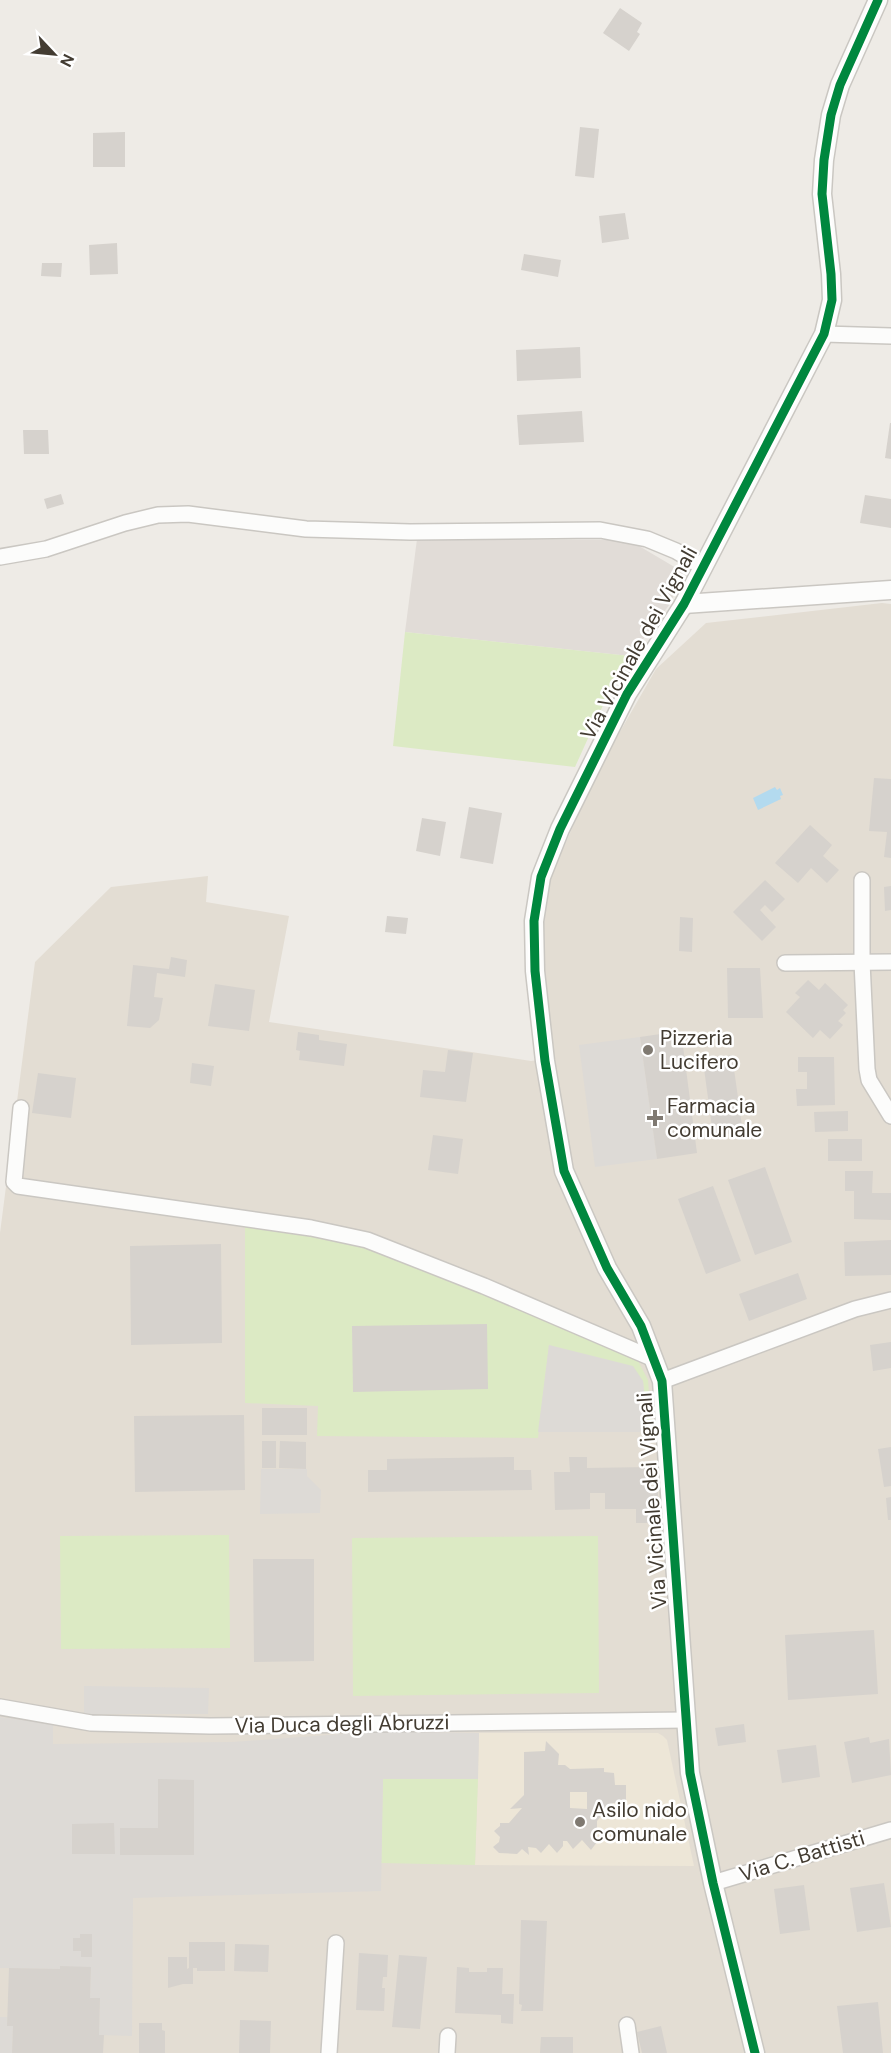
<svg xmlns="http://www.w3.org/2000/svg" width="891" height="2053" font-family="'DM Sans',sans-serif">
<rect width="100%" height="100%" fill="#eeebe6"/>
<polygon fill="#e3ddd3" points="882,603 891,604 891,2053 0,2053 0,1233 35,962 111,887 208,876 206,902 289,916 269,1022 531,1061 553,1058 541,947 546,887 598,770 656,669 706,623"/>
<polygon fill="#e1dcd7" points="417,539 610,540 639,546 683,572 670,604 630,656 405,632"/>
<polygon fill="#ede6d7" points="479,1733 658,1733 663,1736 667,1740 694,1866 475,1865"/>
<g fill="#dceac4">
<polygon points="405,632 630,656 609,692 575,767 393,746"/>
<polygon points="245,1223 374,1249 635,1355 648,1380 652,1429 648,1432 643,1381 549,1345 538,1438 317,1436 318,1406 245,1403"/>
<polygon points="229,1535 230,1648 61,1649 60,1536"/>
<polygon points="598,1536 599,1693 353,1696 352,1538"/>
<polygon points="383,1778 478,1779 475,1865 381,1863"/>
</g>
<g fill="#dddad6">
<polygon points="640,1037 657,1159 595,1167 579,1045"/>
<polygon points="549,1345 633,1366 643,1381 648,1432 538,1432"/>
<polygon points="261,1469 307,1469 307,1476 321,1490 320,1513 260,1514"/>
<polygon points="84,1686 209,1688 208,1714 84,1714"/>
<polygon points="0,1717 53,1724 53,1744 232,1742 384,1731 479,1733 478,1779 383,1779 381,1891 133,1898 132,2036 99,2035 100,1998 90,1998 91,1967 60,1969 0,1968"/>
<polygon points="0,2017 7,2017 7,2026 13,2026 12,2053 0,2053"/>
</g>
<polygon fill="#b3daef" points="775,787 777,790 780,788 783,795 780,796 781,799 758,810 753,798"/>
<g fill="#d6d2cd" fill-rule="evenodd">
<polygon points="620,8 642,23 637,32 640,34 629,51 603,33"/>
<polygon points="580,127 599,129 594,178 575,176"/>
<polygon points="125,132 125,167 93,167 93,133"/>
<polygon points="625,213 629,239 602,243 599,216"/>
<polygon points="117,243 118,274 90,275 89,245"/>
<polygon points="524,254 561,260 558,277 521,270"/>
<polygon points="42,263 62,263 61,277 41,276"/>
<polygon points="580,347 581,378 517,381 516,350"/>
<polygon points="582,411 584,442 519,445 517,415"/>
<polygon points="890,423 891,423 891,459 885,458"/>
<polygon points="23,430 48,430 49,454 24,454"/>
<polygon points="61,494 64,504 47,509 44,499"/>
<polygon points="865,495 891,499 891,528 860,523"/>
<polygon points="874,778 891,779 891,858 884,857 887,832 869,831"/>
<polygon points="469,807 502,813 493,864 460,858"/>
<polygon points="422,818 446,822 440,856 416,851"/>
<polygon points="810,825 832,845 823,856 839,870 827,883 811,868 798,883 775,863"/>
<polygon points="765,880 785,899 772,912 765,905 760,910 776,927 762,941 733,912"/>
<polygon points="891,886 891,910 885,911 884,887"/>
<polygon points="387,916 408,918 406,934 385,932"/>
<polygon points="680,917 693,918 692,952 679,951"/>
<polygon points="171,957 187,960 185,977 157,973 154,997 163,998 159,1020 150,1028 127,1026 133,965 169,969"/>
<polygon points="727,968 760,968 763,1018 728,1018"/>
<polygon points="808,980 819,990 825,983 848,1005 843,1010 846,1013 838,1021 843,1025 830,1039 820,1030 813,1038 786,1012 800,997 795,993"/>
<polygon points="215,984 255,990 249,1031 208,1026"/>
<polygon points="681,1031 697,1153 657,1159 640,1037"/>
<polygon points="298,1032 319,1035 319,1040 347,1044 344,1066 299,1060 300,1051 296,1050"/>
<polygon points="448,1050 473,1053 466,1102 420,1097 423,1070 445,1072"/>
<polygon points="732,1055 743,1133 713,1135 703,1061"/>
<polygon points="798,1057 834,1057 835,1105 797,1106 796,1089 807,1089 807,1072 798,1072"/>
<polygon points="192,1063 214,1066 211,1086 190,1083"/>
<polygon points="38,1073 76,1078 71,1118 32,1113"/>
<polygon points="848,1111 848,1131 815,1132 814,1112"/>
<polygon points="433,1135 463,1139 458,1174 428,1170"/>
<rect x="828" y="1139" width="34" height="22"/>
<polygon points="765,1167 792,1242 755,1255 728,1180"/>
<polygon points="845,1171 873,1171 872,1193 891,1193 891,1220 854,1219 854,1191 845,1191"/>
<polygon points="713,1186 741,1261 706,1274 678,1199"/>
<polygon points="891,1240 891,1275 845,1276 844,1242"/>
<polygon points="221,1244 222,1343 131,1345 130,1246"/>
<polygon points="798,1273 807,1299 749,1321 739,1294"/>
<polygon points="487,1324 488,1389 353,1392 352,1326"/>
<polygon points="891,1342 891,1368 873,1371 870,1345"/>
<rect x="262" y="1408" width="45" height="27"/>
<polygon points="244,1415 245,1490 135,1492 134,1416"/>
<rect x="262" y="1441" width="14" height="27"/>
<polygon points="280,1441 306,1442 306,1469 279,1468"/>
<polygon points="891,1447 891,1486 884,1487 878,1449"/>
<polygon points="514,1457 514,1470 531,1470 532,1490 368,1492 368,1470 387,1470 387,1459"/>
<polygon points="569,1457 587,1457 587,1468 649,1467 649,1492 658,1492 658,1523 636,1523 636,1509 605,1509 605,1493 590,1493 590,1509 555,1510 554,1472 570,1472"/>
<polygon points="891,1497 891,1520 888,1520 886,1498"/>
<polygon points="253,1559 314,1559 314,1661 254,1662"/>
<polygon points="874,1630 878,1694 788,1700 785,1635"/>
<polygon points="744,1724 746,1742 718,1746 715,1728"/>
<polygon points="869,1737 870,1743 889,1739 891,1775 852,1783 844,1742"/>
<path d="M 546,1741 L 559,1754 L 558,1765 L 565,1765 L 570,1769 L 604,1768 L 604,1772 L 614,1773 L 615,1785 L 626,1785 L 626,1803 L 613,1803 L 597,1821 L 597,1842 L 591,1850 L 582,1840 L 573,1849 L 567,1841 L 563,1841 L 563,1846 L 557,1853 L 549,1844 L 541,1853 L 536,1848 L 528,1847 L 529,1855 L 522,1849 L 517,1854 L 499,1853 L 493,1847 L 499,1842 L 500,1837 L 494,1831 L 500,1826 L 500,1823 L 509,1823 L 522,1808 L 510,1809 L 524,1795 L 524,1752 L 545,1751 ZM 570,1792 L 587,1792 L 587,1809 L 570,1808 Z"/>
<polygon points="816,1745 820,1777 782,1783 777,1750"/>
<polygon points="158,1779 194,1780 194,1855 120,1855 120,1828 158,1828"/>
<polygon points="114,1823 115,1854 72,1854 72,1824"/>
<polygon points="884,1883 891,1927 857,1932 850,1888"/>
<polygon points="804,1885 810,1930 780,1934 774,1889"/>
<polygon points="521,1920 547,1921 543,2011 521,2011 522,2005 519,2004"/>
<polygon points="80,1934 92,1934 92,1957 81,1957 81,1951 73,1951 73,1938 80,1938"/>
<polygon points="189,1942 225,1942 225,1971 197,1971 197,1968 193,1968 193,1984 183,1984 168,1988 168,1957 187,1957 187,1969 189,1968"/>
<polygon points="235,1944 269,1945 268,1972 234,1971"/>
<polygon points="359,1953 388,1955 387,1977 383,1977 382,1988 385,1988 384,2011 356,2010"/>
<polygon points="399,1955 427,1957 420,2029 392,2027"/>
<polygon points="60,1966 91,1967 90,1998 100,1998 99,2035 104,2035 103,2053 12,2053 13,2026 7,2026 9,1968 60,1969"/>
<polygon points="457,1967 469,1968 469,1972 487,1972 487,1968 503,1968 502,1994 514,1994 513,2024 501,2023 501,2015 455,2013"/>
<polygon points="878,2002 883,2053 843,2053 837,2006"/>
<polygon points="240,2020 271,2021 270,2053 239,2053"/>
<polygon points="139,2023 162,2023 162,2030 165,2031 165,2053 139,2053"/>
<polygon points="661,2026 667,2053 642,2053 637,2032"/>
<polygon points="541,2037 573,2037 573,2053 540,2053"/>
</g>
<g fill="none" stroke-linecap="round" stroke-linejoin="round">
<defs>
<g id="minor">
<polyline points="824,334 891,336"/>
<polyline points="0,557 46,549 125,523 158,515 188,514 306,529 410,532 600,530 647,539 676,551 703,567"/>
<polyline points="862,880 862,962 867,1069 869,1080 891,1116"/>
<polyline points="785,963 891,962"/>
<polyline points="21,1108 14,1182 18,1186 311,1228 367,1240 484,1286 654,1359"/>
<polyline points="662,1381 855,1309 891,1300"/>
<polyline points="0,1707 91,1723 210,1726 685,1720"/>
<polyline points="713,1883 891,1830"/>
<polyline points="627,2025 631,2053"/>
<polyline points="329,2053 336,1943"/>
<polyline points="447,2053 448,2036"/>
</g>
<g id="tertiary">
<polyline points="684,604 891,590"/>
<polyline points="755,2053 713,1883 690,1773 662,1381 641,1326 607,1268 564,1171 545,1061 535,971 534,921 541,877 560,829 627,694 684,604 824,334 832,300 831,274 822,194 824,160 831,115 840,85 878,0"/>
</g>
</defs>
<use href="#minor" stroke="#cac7c2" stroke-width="18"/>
<use href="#tertiary" stroke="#cac7c2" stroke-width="21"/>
<use href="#minor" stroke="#fcfcfb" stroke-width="15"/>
<use href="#tertiary" stroke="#fcfcfb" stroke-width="18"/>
<defs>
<polyline id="cycleway" points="755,2053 713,1883 690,1773 662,1381 641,1326 607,1268 564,1171 545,1061 535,971 534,921 541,877 560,829 627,694 684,604 824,334 832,300 831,274 822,194 824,160 831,115 840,85 878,0"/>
</defs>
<use href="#cycleway" stroke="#fff" stroke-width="13"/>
<use href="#cycleway" stroke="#00873e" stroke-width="9"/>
</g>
<g fill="#7f7971" stroke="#fff" stroke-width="2">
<circle cx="648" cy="1050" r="6"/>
<path d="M652 1109h6v6h6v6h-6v6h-6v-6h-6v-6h6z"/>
<circle cx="580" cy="1822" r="6"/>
</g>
<g text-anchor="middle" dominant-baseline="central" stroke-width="5" stroke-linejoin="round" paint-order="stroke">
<g font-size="21" fill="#433c32" stroke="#fff">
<text transform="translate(639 643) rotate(-61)">Via Vicinale dei Vignali</text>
<text transform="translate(652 1501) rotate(-94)">Via Vicinale dei Vignali</text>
<text transform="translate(342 1724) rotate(-1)">Via Duca degli Abruzzi</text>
<text transform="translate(802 1856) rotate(-17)">Via C. Battisti</text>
</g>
<g font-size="21" fill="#433c32" stroke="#fff" text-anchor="start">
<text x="660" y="1038">Pizzeria<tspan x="660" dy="24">Lucifero</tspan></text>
<text x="667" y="1106">Farmacia<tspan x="667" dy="24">comunale</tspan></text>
<text x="592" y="1810">Asilo nido<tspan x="592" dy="24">comunale</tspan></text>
</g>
</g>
<g transform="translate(54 54) rotate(116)" stroke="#ffffff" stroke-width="4.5" paint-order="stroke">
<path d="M0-4.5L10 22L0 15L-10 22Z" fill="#433c32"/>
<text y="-9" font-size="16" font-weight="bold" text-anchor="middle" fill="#433c32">N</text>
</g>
</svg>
